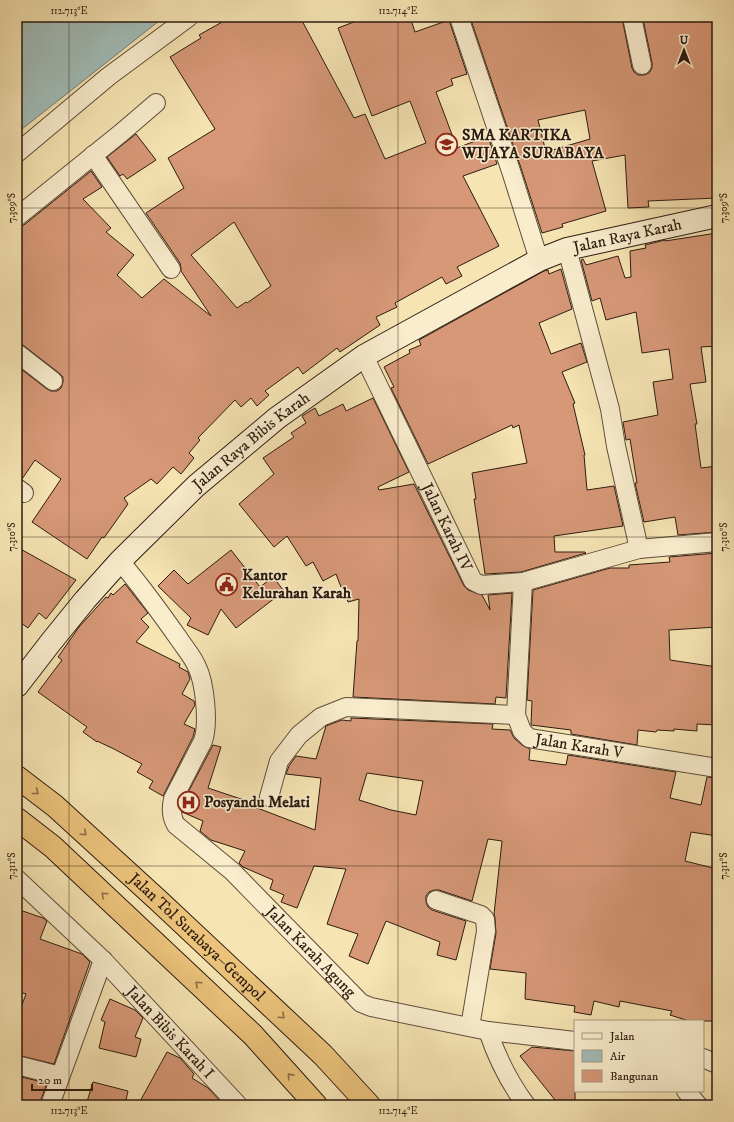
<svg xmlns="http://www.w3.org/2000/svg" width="734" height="1122" font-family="'IM FELL DW Pica',serif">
<rect width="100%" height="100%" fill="#f6e4b3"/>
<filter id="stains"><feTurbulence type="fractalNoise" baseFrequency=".005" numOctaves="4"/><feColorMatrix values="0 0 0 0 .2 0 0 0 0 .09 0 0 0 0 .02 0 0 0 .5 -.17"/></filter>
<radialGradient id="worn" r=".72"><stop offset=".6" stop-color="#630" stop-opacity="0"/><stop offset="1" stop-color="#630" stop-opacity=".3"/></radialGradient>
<polygon fill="#a1bcb8" stroke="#737c75" points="17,17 164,17 17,133"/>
<g fill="#d69877" stroke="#2d1b10" fill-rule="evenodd">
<path d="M 231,17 L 300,17 L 354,118 L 365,114 L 385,159 L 426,143 L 410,101 L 372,116 L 338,28 L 367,17 L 410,17 L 415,32 L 449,20 L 467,74 L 451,79 L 453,85 L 436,92 L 457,148 L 488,136 L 497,164 L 463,176 L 499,246 L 457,267 L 462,276 L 446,284 L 442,277 L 395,303 L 397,307 L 376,317 L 380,325 L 340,352 L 337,348 L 303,374 L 298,367 L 265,391 L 269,395 L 257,406 L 251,398 L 241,407 L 235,400 L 198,438 L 200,440 L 189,453 L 194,458 L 181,474 L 173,467 L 157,484 L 151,479 L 124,498 L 128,504 L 104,538 L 102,537 L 87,559 L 32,522 L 61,479 L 35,460 L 22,479 L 17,478 L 17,366 L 47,389 L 51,391 L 57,391 L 61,388 L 63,382 L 63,377 L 59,373 L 23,345 L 17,343 L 17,227 L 24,225 L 91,171 L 102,187 L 83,199 L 111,228 L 106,232 L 134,255 L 117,275 L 142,298 L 164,279 L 211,316 L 181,271 L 181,268 L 180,263 L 146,213 L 184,188 L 168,158 L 215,129 L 170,57 L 201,38 L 199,35 ZM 234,222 L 271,286 L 247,303 L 246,302 L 237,308 L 191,255 Z"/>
<path d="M 470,17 L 593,17 L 594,21 L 622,18 L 632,68 L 634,72 L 638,75 L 644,75 L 649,73 L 652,68 L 652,63 L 643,19 L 662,17 L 717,17 L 717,79 L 714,79 L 717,124 L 717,198 L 648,201 L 649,207 L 628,208 L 625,155 L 592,161 L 606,211 L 562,224 L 563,227 L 542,233 L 521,168 ZM 585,110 L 590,139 L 546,152 L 538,120 Z"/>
<polygon points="136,134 156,160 127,179 123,174 120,176 107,157"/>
<polygon points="717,233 717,346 701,347 706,382 690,384 697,424 695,424 701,468 717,466 717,532 678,535 675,517 644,522 635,483 637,483 630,439 626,440 623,422 658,415 653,382 673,379 669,349 642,353 636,312 606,320 600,298 592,301 581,260 583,259 586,265 618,256 625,278 631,277 630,251 646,248 645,245 665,240 665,241"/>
<polygon points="561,269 572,309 539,323 551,354 581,343 587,362 562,372 575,403 573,404 585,455 584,455 587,490 614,486 623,526 554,536 555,552 585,552 586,553 521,572 485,574 474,499 476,499 472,473 527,463 519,425 513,428 512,425 428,464 391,388 394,387 384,367 410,353 409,350 421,345 419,340 544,271 548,270 549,274"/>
<polygon points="373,398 409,472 378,487 379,490 414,484 464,586 468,590 482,595 490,610 488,595 512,593 506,698 496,697 495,704 353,697 357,641 358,641 359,599 348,602 343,586 341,587 336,574 323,581 313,562 306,566 287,536 274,547 239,504 274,474 263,458 294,437 291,433 306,423 302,416 315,408 319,416 343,404 346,411"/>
<polygon points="17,547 76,580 46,619 39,613 28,628 17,620"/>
<polygon points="231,550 260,587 273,577 284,591 236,628 221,609 208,635 187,625 191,618 158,586 174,570 188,584"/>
<polygon points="717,553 717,627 669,630 670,660 717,667 717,725 697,724 697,731 674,729 674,731 657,730 656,732 638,730 637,745 571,734 571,730 531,725 532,701 527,700 533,590 610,568 629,568 629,565 670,562 669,557"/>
<polygon points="125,584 148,613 141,619 149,627 136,642 180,664 179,667 188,672 190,679 182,694 194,701 195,705 184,724 195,729 193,737 163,796 149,788 153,781 137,772 142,764 114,749 97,741 97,742 83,732 87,727 38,692 62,660 58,657 79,627 106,597 108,598 111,593 113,595"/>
<path d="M 351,718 L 493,724 L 492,729 L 510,730 L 514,738 L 522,745 L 530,749 L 529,760 L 566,765 L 568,755 L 676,772 L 670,798 L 701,805 L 707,777 L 717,778 L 717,836 L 691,832 L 685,861 L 717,869 L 717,1021 L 689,1021 L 670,1015 L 672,1011 L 620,1001 L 619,1007 L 594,1001 L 591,1015 L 574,1012 L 575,1006 L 525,999 L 526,973 L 490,969 L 496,933 L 495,918 L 494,914 L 502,841 L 488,839 L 472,901 L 439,890 L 434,890 L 429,892 L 426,896 L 426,902 L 428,907 L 432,910 L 466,921 L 456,960 L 437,955 L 440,942 L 386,921 L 368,964 L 349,956 L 358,934 L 327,924 L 346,869 L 314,866 L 297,908 L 281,902 L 284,895 L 270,889 L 273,880 L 243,867 L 239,863 L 245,851 L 211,840 L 200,831 L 203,821 L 182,812 L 183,802 L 213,745 L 221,747 L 208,788 L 253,803 L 252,806 L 315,830 L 321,778 L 286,774 L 289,766 L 296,756 L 316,759 L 326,726 L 342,720 L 351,721 ZM 367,773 L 423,781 L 416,815 L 391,810 L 359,800 Z"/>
<polygon points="17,909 43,918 47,921 40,939 82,954 90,962 54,1064 17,1055 17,1018 26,994 17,991"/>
<polygon points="110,999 135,1010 143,1018 135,1037 141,1039 136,1057 99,1048 105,1022 101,1020"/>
<polygon points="532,1047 575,1051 575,1105 559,1105 520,1056"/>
<polygon points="167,1052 180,1058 194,1074 192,1078 208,1088 224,1105 138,1105"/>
<polygon points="17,1076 47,1083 39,1105 17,1105"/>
<polygon points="93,1082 128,1091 125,1105 86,1105"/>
</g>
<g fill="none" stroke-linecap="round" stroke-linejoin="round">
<defs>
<g id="street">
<polyline points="459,17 511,171 539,260"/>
<polyline points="632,17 642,65"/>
<polyline points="17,153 109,76 189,17"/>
<polyline points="93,155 171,269"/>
<polyline points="17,217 121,133 156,103"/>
<polyline points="567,249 610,409 616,446 639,549"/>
<polyline points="17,353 53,381"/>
<path id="s1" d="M 364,356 L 473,581 L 481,585 L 523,582 L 639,549 L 717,542"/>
<polyline points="17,488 24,493"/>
<path id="s2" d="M 120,561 C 141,586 160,612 179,639 C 185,648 193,657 197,667 C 205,683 209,724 203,741 L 173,799 C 171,808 171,817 176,825 L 232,871 L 361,1003 L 371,1007 L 488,1031 L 575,1041"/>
<path id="s3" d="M 523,582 L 516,715 L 522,731 L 529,738 L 717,768"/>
<polyline points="269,797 279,761 299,735 321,717 346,707 516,715"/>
<path id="s4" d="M 17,879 L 103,960 L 238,1105"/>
<polyline points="436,900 481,915 485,919 486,931 470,1027"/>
<path d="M 488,1031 C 497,1058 509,1082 526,1105"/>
<polyline points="703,1058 717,1064"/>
<polyline points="17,1065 60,1076"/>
<polyline points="686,1091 698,1105"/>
<polyline points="50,1105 103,960"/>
</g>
<g id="secondary">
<path id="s5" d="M 17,686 L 51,642 L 85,600 L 120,561 L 196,486 L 277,418 L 364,356 L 539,260 L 567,249 L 717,216"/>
</g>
<g id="highway">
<path id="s6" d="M 17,777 L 55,806 L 160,902 L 323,1055 L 369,1105"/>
<polyline points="17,819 53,847 253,1035 316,1105"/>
</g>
</defs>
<use href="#street" stroke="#5f4d39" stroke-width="20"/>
<use href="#secondary" stroke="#2d1b10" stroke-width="24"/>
<use href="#highway" stroke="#2d1b10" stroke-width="24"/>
<use href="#street" stroke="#f9edce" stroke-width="18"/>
<use href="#secondary" stroke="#f9edce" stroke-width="22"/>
<use href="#highway" stroke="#ebc27a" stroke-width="22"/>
</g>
<defs><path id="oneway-chevron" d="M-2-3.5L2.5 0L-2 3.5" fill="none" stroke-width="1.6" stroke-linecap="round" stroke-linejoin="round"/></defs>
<g stroke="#8c6e45">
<use href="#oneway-chevron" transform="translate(36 792) rotate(38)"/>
<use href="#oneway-chevron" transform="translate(84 833) rotate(42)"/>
<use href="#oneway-chevron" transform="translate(104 895) rotate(-137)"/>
<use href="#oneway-chevron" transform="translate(198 984) rotate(-137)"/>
<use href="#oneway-chevron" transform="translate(282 1016) rotate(43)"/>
<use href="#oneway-chevron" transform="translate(290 1076) rotate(-132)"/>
</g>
<path fill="none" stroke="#2d1b10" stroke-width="1" stroke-opacity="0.45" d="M 69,17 L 69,1105M 398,17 L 398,1105M 17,208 L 717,208M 17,537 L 717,537M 17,866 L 717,866"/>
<defs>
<symbol id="school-ring" viewBox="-11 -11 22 22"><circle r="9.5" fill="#f9edce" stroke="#8f2418" stroke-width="1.5"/><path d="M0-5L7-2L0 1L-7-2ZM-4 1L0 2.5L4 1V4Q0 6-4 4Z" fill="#8f2418"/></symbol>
<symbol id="civic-ring" viewBox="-11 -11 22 22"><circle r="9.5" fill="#f9edce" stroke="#8f2418" stroke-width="1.5"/><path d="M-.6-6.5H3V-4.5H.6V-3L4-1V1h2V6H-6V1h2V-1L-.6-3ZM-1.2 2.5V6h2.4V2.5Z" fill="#8f2418"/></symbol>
<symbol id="hospital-ring" viewBox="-11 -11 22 22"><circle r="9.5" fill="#f9edce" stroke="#8f2418" stroke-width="1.5"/><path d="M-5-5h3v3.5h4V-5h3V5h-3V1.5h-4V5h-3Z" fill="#8f2418"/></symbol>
</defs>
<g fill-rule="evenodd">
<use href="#school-ring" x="434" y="132" width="25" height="25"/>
<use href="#civic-ring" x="214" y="572" width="25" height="25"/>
<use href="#hospital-ring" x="176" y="790" width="25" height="25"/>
</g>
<g text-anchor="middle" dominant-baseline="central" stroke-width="3" stroke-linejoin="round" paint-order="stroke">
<g font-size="16" font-weight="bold" fill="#2d1b10" stroke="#f9edce" text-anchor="start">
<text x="462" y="135">SMA KARTIKA<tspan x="462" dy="18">WIJAYA SURABAYA</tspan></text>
<text x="242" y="575">Kantor<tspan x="242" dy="18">Kelurahan Karah</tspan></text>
<text x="204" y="802">Posyandu Melati</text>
</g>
<g font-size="16" fill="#2d1b10" stroke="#f9edce">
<text stroke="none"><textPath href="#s5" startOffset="773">Jalan Raya Karah</textPath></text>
<text stroke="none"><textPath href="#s5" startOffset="340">Jalan Raya Bibis Karah</textPath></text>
<text stroke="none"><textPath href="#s1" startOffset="190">Jalan Karah IV</textPath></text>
<text stroke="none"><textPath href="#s3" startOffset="211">Jalan Karah V</textPath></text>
<text stroke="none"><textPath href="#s6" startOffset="241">Jalan Tol Surabaya–Gempol</textPath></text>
<text stroke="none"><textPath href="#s2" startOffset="484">Jalan Karah Agung</textPath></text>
<text stroke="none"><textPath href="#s4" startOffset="217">Jalan Bibis Karah I</textPath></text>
</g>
</g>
<rect width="734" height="1122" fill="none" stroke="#f6e4b3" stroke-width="44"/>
<rect x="574" y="1020" width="130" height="72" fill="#f9edce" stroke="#a79982"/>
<rect x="582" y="1033" width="20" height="6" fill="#f9edce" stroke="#a79982"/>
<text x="610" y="1040" font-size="12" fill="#2d1b10">Jalan</text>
<rect x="582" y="1050" width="20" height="12" fill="#a1bcb8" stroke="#a79982"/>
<text x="610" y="1060" font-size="12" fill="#2d1b10">Air</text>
<rect x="582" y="1070" width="20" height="12" fill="#d69877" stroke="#a79982"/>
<text x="610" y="1080" font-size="12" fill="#2d1b10">Bangunan</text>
<g transform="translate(684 50)" stroke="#f9edce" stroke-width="3" paint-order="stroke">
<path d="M0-3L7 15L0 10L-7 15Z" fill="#2d1b10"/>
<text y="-6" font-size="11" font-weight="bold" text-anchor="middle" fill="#2d1b10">U</text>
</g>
<path d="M32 1084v6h60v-6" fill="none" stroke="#2d1b10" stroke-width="2"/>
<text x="38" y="1084" font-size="12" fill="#2d1b10" stroke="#f9edce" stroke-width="3" paint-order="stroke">20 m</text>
<rect x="22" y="22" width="690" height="1078" fill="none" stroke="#2d1b10" stroke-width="1.5"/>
<g font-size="10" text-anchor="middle" fill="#2d1b10">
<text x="69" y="14">112.713°E</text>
<text x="398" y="14">112.714°E</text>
<text transform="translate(11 208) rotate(-90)" y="4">7.309°S</text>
<text transform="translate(723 208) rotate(-90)" y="4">7.309°S</text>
<text transform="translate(11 537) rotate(-90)" y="4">7.310°S</text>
<text transform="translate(723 537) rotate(-90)" y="4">7.310°S</text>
<text transform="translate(11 866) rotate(-90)" y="4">7.311°S</text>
<text transform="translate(723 866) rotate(-90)" y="4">7.311°S</text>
<text x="69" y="1114">112.713°E</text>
<text x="398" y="1114">112.714°E</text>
</g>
<rect width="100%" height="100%" filter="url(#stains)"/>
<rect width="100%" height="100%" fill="url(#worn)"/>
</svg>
